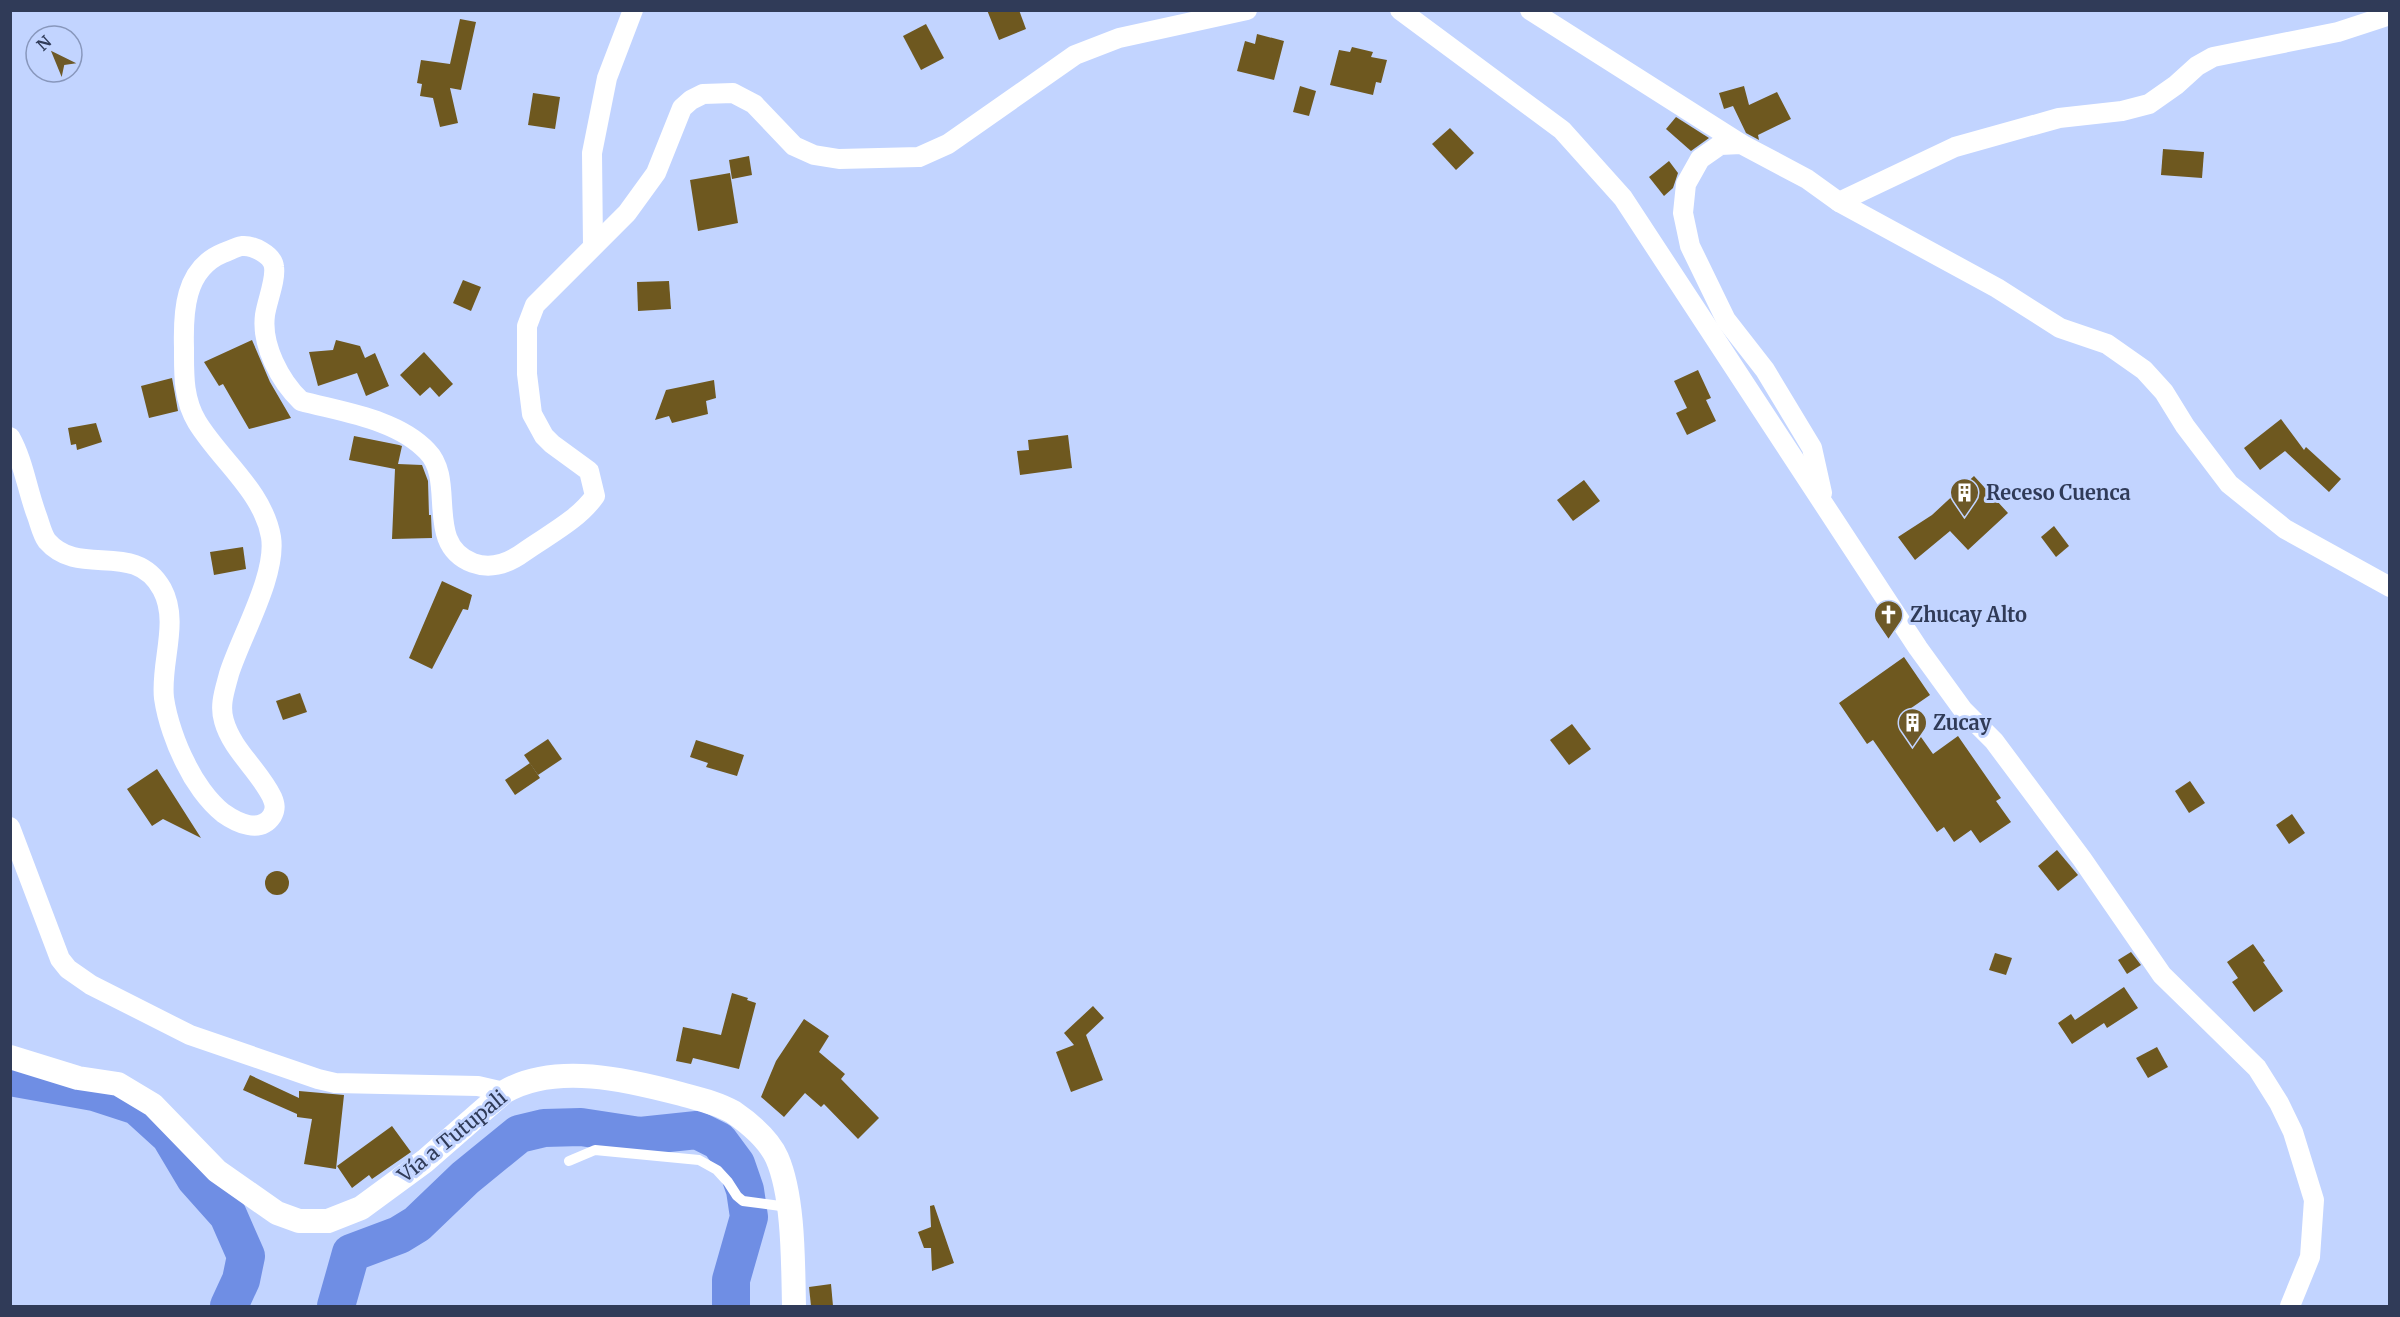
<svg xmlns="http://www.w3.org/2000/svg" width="2400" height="1317" font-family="Merriweather,serif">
<rect width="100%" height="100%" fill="#c2d4ff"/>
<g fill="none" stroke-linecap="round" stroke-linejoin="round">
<g stroke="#6f8ee4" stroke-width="38">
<polyline points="10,1077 94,1092 137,1106 170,1136 195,1178 228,1215 246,1256 241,1280 229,1306"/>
<polyline points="336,1306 351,1253 399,1235 417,1224 465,1178 519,1134 544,1128 581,1127 640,1136 697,1130 719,1141 736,1164 745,1190 749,1217 731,1280 731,1306"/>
</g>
</g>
<g fill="#6e581f">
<polygon points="987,10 1019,10 1026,29 999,40"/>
<polygon points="460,19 476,22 461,90 450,88 458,123 440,127 433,98 420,96 422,84 417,83 421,60 450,64"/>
<polygon points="926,24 944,58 921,70 903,36"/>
<polygon points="1257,34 1284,41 1274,80 1237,71 1245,41 1255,44"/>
<polygon points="1352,47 1373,52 1371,57 1387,60 1381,83 1376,82 1373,95 1330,85 1339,50 1350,52"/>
<polygon points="1300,86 1316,91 1309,116 1293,112"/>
<polygon points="1744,86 1749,105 1777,92 1791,119 1758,135 1759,140 1746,133 1733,106 1724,109 1719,93"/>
<polygon points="533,93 560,97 555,129 528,125"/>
<polygon points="1676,117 1709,138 1691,151 1666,129"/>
<polygon points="1450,128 1474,153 1456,170 1432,144"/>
<polygon points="2163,149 2204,152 2202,178 2161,175"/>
<polygon points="749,156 752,175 732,179 729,160"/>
<polygon points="1669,161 1678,173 1673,188 1664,196 1649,177"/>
<polygon points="730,173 738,223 698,231 690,180"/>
<polygon points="463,280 481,287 471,311 453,303"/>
<polygon points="669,281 671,309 638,311 637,282"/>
<polygon points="252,340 270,382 291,418 249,429 223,384 219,386 204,362"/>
<polygon points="336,340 360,346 365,358 375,353 389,386 366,396 357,373 318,386 309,352 333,350"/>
<polygon points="424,352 453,384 439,397 430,387 420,396 400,375"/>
<polygon points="1698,370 1711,398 1706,400 1716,421 1687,435 1676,413 1687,408 1674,381"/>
<polygon points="172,378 178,411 149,418 141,386"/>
<polygon points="714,380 716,398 706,401 708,414 672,423 669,416 655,420 666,390"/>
<polygon points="2281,419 2304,450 2306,447 2341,479 2329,492 2285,451 2260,470 2244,448"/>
<polygon points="96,423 102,442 77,450 76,444 71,445 68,428"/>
<polygon points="1068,435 1072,468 1020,475 1017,451 1029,450 1028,440"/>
<polygon points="354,436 399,445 402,446 398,464 422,465 428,481 429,515 431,515 432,538 392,539 395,469 349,460"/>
<polygon points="1974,476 2008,513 1968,550 1950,531 1915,560 1898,537 1932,515"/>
<polygon points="1584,480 1600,501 1573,521 1557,500"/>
<polygon points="2054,526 2069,546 2056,557 2041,537"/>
<polygon points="243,547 246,569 214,575 210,552"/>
<polygon points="442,581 472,595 468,610 463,609 432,669 409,658"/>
<polygon points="1904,657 1930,695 1904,713 1933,754 1958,736 2001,798 1996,801 2011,822 1980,843 1971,830 1954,842 1944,827 1937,832 1873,740 1867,744 1839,703"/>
<polygon points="300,693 307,712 283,720 276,701"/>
<polygon points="1572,724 1591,749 1569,765 1550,740"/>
<polygon points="548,739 562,759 538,775 524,755"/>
<polygon points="696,740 744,755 737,776 706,767 708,763 690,757"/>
<polygon points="530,763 540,778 515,795 505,780"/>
<polygon points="157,769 201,838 163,819 152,826 127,789"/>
<polygon points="2190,781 2205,803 2189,813 2175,791"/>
<polygon points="2292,814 2305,833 2289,844 2276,825"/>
<polygon points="2057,850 2078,875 2058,891 2038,866"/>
<circle cx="277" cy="883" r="12"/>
<polygon points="2253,944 2265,961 2263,962 2283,991 2254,1012 2232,982 2238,978 2227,962"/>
<polygon points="2131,952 2141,965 2127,974 2118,960"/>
<polygon points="1995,953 2012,958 2006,975 1989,970"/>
<polygon points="2124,987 2138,1008 2107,1028 2104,1023 2072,1044 2058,1023 2071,1014 2075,1020"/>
<polygon points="732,993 748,998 747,1000 756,1003 739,1069 693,1058 691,1064 676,1061 683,1027 721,1035"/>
<polygon points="1093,1006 1104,1018 1086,1035 1103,1080 1071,1092 1056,1052 1074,1045 1064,1033"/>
<polygon points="804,1019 829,1036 819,1052 845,1074 841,1079 879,1118 858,1139 824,1104 821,1107 805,1093 784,1117 761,1097 776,1061"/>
<polygon points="2157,1047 2168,1067 2148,1078 2136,1058"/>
<polygon points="250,1075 299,1098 299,1091 344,1095 336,1169 304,1164 312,1119 297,1117 297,1114 243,1090"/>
<polygon points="392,1126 411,1152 372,1179 369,1175 352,1188 337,1166"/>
<polygon points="934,1205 954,1263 932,1271 931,1248 924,1248 918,1232 931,1227 930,1206"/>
<polygon points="831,1284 833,1306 811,1306 809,1287"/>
</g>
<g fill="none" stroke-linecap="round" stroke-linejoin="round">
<polyline stroke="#fff" stroke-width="10" points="569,1161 595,1150 699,1160 717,1170 728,1182 737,1196 743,1201 788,1207"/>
<g stroke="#fff" stroke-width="20">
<polyline points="1400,10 1562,130 1623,198 1918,648 1963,710 1994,741 2082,859 2162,975 2257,1068 2279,1103 2293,1132 2314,1200 2310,1257 2290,1306"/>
<polyline points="1530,10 1741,144"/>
<polyline points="1839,202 1955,147 2059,118 2122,111 2149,104 2176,85 2197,66 2213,57 2338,32 2390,15"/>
<polyline points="593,246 592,153 607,78 633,10"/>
<path d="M 10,437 C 24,462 27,490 37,516 C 40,524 42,534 47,541 C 80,579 134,539 162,589 C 180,622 160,663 164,698 C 167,719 176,745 186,764 C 194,781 208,801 223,813 C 237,823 260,834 272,816 C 276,809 275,804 272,797 C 259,770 232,750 224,721 C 219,705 225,690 229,674 C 241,636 277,575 271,537 C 263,491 220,460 197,422 C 183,399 184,374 184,348 C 183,313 184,269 223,253 C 229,251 236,247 242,246 C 253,245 273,255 274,267 C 276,280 267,301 265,315 C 261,345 280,381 301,401 C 342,412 397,419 427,451 C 457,481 423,544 473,563 C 492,570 509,563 524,552 C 548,535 578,520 595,496 L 589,471 L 552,444 L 544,436 L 532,414 L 527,374 L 527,326 L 535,305 L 627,213 L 656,173 L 682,108 L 691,100 L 703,94 L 733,93 L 754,104 L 794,146 L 814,155 L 839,159 L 919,157 L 948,144 L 1075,55 L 1119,38 L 1247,10"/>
<polyline points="1822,493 1812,448 1765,370 1726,320 1690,246 1683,213 1686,184 1700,159 1720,145 1741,144 1807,179 1839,202 1997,288 2060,328 2107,344 2144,370 2164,392 2185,426 2229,484 2285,529 2390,587"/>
<polyline points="10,827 60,959 68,969 91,985 190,1035 318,1079 335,1083 478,1086 504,1092"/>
</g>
<path stroke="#fff" stroke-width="24" d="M 10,1057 L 78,1078 L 118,1084 L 153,1105 L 217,1171 L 277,1213 L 299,1221 L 328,1221 L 361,1208 L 425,1161 L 504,1092 C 555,1062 628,1080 681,1094 C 699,1099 717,1103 733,1112 C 749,1123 769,1140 777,1158 C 794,1197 793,1264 794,1306"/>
</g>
<defs>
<symbol id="building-pin" viewBox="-11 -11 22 30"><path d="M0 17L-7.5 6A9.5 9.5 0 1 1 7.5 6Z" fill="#6d5928" stroke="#c2d4ff"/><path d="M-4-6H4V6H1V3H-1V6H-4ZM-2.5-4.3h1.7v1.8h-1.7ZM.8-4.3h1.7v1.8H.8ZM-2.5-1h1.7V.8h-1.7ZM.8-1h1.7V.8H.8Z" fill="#fff"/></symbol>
<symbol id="church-pin" viewBox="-11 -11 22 30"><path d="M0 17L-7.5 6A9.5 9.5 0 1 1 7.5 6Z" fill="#6d5928" stroke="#c2d4ff"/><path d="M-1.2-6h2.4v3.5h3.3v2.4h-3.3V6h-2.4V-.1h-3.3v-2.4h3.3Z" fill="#fff"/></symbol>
</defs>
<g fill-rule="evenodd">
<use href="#building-pin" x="1948" y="476" width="33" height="45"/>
<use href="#church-pin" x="1872" y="598" width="33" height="45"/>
<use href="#building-pin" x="1896" y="706" width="33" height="45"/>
</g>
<g text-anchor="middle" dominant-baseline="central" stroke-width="6" stroke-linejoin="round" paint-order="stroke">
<g font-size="20" font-weight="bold" fill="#303b58" stroke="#c2d4ff" text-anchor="start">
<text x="1986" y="492">Receso Cuenca</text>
<text x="1910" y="614">Zhucay Alto</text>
<text x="1933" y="722">Zucay</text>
</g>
<g font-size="20" fill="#303b58" stroke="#c2d4ff">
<text transform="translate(452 1136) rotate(-39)">Vía a Tutupali</text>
</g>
</g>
<rect width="2400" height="1317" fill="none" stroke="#303b58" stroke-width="24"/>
<g transform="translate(54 54) rotate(317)"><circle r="28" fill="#c2d4ff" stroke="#8897bc" stroke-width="1.5"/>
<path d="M0-4.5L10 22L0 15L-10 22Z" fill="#6d5928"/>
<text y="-9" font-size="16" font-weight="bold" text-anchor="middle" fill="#303b58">N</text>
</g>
</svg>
